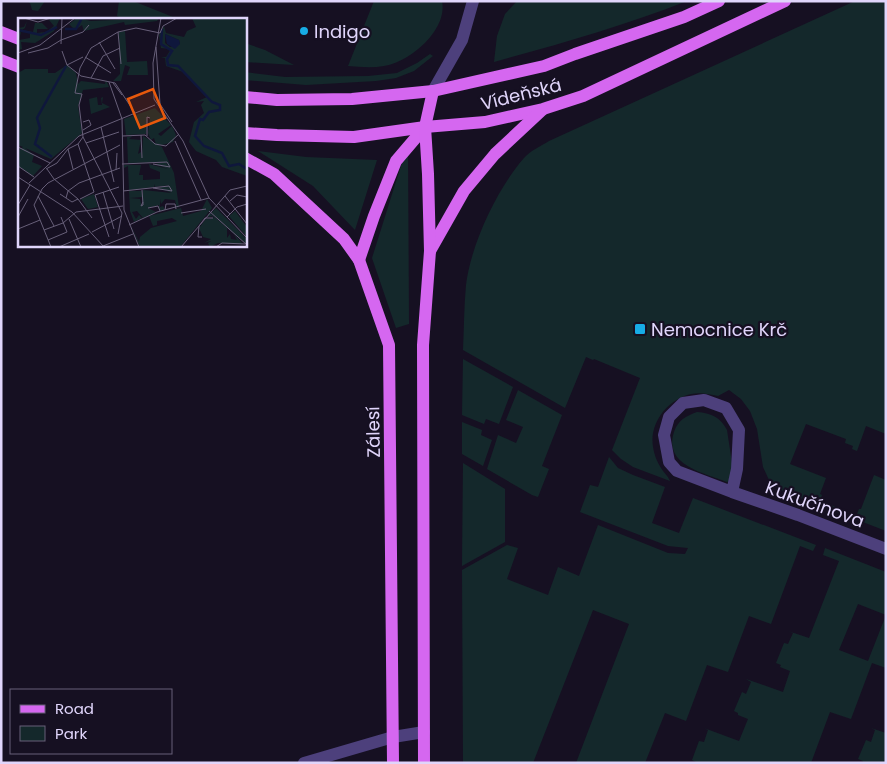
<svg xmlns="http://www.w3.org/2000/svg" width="887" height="764" font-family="Poppins,sans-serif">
<rect width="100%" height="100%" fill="#161022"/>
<g fill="#14282b">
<polygon points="26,1 45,1 38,11 32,10 30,3"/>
<polygon points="119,1 133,1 178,19 123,19 117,16"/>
<path d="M 374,1 L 442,1 C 448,30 410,62 384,66 C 372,68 360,67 348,66 Z"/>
<path d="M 517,1 L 687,1 C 624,26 559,44 494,62 L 497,36 L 505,14 Z"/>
<path d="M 855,1 L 886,1 L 886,434 L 866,426 L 857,451 L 852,449 L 853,446 L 845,443 L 846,439 L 806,424 L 790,464 L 826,478 L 820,494 L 822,495 L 820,501 L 847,511 L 846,516 L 780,490 L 769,480 L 763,467 L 757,429 L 750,411 L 741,399 L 729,390 L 718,396 C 709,394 700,392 691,394 C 668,399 649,423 653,447 C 654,454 657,462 661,468 C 664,473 668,476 670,481 L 633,467 L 621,459 L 612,450 L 640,378 L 594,359 L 593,360 L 586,357 L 565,408 L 463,350 C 464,328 464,307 466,285 C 471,244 497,189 524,158 C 530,151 541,146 549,141 Z"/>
<polygon points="245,43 265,50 294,65 245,62"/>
<polygon points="430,54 433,56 414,71 396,78 376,81 306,85 245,80 245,72 285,77 368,76 397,73 417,63"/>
<polygon points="258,151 306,157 377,160 355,230 313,186"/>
<polygon points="408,153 409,324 396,328 372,258 404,156"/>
<polygon points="463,359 513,387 499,424 486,419 484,424 462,415"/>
<polygon points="518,390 562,415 542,466 549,469 538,497 532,495 487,469 498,435 516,443 523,427 506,420"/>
<path d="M 697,412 C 711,413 720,417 727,430 L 734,476 L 730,481 L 727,482 C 704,473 663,465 674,432 C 678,420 686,416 697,412 Z"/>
<polygon points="462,422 482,430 481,435 492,440 483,466 462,454"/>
<polygon points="609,457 618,468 633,475 665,487 652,523 679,533 693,498 816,545 813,551 800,546 771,624 749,616 728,672 707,665 686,721 665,713 645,763 576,763 629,624 593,610 533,763 463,763 462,570 507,545 518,548 507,579 548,595 558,567 579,576 598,525 668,553 685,554 688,548 668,546 580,512 590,485 598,487"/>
<polygon points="463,463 505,489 505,542 462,566"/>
<polygon points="874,475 886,480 886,531 855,519 859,509 861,509"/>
<polygon points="825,548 886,572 886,615 858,604 839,650 868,661 886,615 886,668 872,663 851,719 830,712 811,763 696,763 696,762 692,760 699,741 704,742 708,730 704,728 739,741 748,719 738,715 738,713 734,711 742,692 746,694 751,682 746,679 783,692 790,671 780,667 781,665 776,663 784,643 788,644 793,633 788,631 809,638 839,561 823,555"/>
<polygon points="871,728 886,733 886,763 862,763 863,761 858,759 866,740 871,742 875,730"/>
</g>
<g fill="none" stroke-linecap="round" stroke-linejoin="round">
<g stroke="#4d407c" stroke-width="12">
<polyline points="433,91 462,40 473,1"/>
<polyline points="732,492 737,469 739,430 726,408 704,400 683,403 669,417 664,435 669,462 677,471 732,492 798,515 886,549"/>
<polyline points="304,763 393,737 424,732"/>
</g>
<g stroke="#d567f0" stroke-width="12">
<polyline points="1,32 19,39"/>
<polyline points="1,60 19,67"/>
<polyline points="245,97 277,100 352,99 433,91 544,66 575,54 684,17 719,1"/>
<polyline points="245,133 277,135 354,137 425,127 485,122 543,109 583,96 785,1"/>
<polyline points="245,158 274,174 344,239 359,260 389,345 393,763"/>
<polyline points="430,251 464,191 495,154 542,110"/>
<polyline points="359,260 374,216 396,161 425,127"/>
<polyline points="424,763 423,345 430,251 428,174 425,127 433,91"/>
</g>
</g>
<g fill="#17ace5" stroke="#161022" stroke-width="2">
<circle cx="304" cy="31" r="5"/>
<rect x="634" y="323" width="12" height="12" rx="2.5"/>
</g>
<g text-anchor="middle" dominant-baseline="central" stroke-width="4.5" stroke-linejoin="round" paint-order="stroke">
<g font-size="18" fill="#e0d5fb" stroke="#161022" text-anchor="start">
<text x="314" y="31">Indigo</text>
<text x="651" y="329">Nemocnice Krč</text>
</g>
<g font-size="18" fill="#e0d5fb" stroke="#161022">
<text transform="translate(521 94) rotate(-14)">Vídeňská</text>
<text transform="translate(373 432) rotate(-91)">Zálesí</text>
<text transform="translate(815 504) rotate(20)">Kukučínova</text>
</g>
</g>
<g transform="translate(18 18)">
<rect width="229" height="229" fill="#161022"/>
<path d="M 34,0 L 42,0 L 36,13 L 17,25 L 3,24 L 4,31 L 0,32 L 0,15 L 3,14 L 1,22 L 12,20 L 12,15 L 0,10 L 6,9 L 9,3 L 7,10 L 4,12 L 15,14 L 17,5 L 24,5 L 30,11 L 19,11 L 19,15 L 28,14 L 36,8 L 31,2 ZM 59,0 L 73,3 L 141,0 L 139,3 L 107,7 L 106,4 L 66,13 L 64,7 L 57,12 L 51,6 ZM 174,0 L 229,0 L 229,158 L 204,149 L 198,142 L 178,133 L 171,124 L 176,104 L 186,95 L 183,87 L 186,83 L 178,84 L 189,79 L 165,54 L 148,48 L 147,40 L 143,39 L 148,39 L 153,31 L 143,30 L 141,17 L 146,8 L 148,15 L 166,19 L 169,13 L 178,9 ZM 147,16 L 161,22 L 162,26 L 152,29 L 147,25 ZM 107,13 L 109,44 L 129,43 L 130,57 L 109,57 L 112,49 L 107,47 L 103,63 L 95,63 L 102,56 L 101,14 ZM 49,47 L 58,55 L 60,66 L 63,63 L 87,66 L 88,62 L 91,69 L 65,72 L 60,88 L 64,115 L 33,141 L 7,130 L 16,137 L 14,144 L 24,148 L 15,158 L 0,148 L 0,132 L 5,129 L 0,127 L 0,55 L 7,51 L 30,51 L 30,55 L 37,55 ZM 79,79 L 80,87 L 84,87 L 83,80 L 85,79 L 84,85 L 92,89 L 73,96 L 71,81 ZM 137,90 L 153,107 L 140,116 L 143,118 L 154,108 L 158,117 L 155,124 L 144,127 L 138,126 L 136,120 L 133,122 L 130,115 L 132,100 L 129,99 L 128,116 L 108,117 L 106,101 ZM 114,118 L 111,121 L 123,122 L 120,136 L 123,134 L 124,140 L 125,118 L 144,129 L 156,155 L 161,189 L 159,190 L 157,182 L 147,181 L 143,186 L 142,181 L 142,189 L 145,188 L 147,192 L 141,193 L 141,187 L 130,190 L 138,194 L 125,200 L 119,193 L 114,194 L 118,201 L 121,197 L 124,200 L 116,204 L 112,193 L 111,173 L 124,173 L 124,179 L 112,180 L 122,181 L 124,189 L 125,172 L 154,175 L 140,170 L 152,167 L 137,169 L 136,166 L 136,169 L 111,172 L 110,148 L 106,150 L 106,147 L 123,147 L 121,157 L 125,157 L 125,162 L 142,161 L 142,154 L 132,150 L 131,146 L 150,151 L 137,146 L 148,144 L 151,148 L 149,144 L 110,145 L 109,119 ZM 76,176 L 80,189 L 70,191 L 63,181 ZM 189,181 L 194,190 L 162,229 L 122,229 L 113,208 L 121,224 L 122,219 L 133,210 L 159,203 L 154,200 L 139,203 L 139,207 L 135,208 L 131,198 L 163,190 L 165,198 L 183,193 ZM 198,190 L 229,221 L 229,227 L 193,195 ZM 217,193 L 229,209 L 229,219 L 211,198 ZM 192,195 L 209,210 L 209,220 L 212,216 L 213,221 L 219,222 L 216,216 L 225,226 L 200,225 L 192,229 L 190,225 L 193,223 L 186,225 L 193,221 L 185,219 L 181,210 L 188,201 L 196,200 L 194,198 L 190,199 L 190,196 L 178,210 L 190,196 Z" fill="#14282b" fill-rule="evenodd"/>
<path d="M 147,16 L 161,22 L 162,26 L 157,31 L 149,26 Z" fill="#0f173c"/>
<path fill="none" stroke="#0f173c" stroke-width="2.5" d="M 47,11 L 58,11 L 64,0M 144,11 L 143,26 L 154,33 L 149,41 L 150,47 L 160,48 L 194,84 L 202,87 L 202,92 L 191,94 L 185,102 L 182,101 L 177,118 L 186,128 L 204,135 L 211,148 L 221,146 L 229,151M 0,12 L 23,17 L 39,9M 34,139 L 17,126 L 22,110 L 19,100 L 48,48"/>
<path fill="none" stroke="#675f79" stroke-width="1" d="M 6,0 L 20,4 L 33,0M 143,0 L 135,45 L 136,81 L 165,123 L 191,180 L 229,220M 100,14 L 103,46M 43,22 L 65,14 L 71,7M 81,24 L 97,51M 43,26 L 44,0M 138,29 L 142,86M 44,33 L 49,47 L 63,58 L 97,65 L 117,95M 0,35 L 22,27 L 57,0M 10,35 L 30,30 L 43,22M 67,39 L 93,55M 49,47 L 65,39M 73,60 L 85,38 L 102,30M 91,64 L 104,101 L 106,192 L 121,229M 95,65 L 104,77M 142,86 L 154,104M 83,109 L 96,164M 65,112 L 73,107 L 71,102 L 65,104M 123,117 L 124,140M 104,118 L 127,117 L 137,126 L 148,128 L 161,116M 129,118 L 129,99 L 132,100M 157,123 L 183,182M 68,125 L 101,114M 60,126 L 76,174 L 62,181M 0,129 L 32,145M 50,131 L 55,151M 104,146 L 149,144 L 152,149 L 135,146M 0,148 L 16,159M 28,151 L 39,145 L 50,131 L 60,126 L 65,119M 29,151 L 36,161 L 60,181 L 74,200M 98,152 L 99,135M 0,159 L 54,194 L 86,229M 11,165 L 61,118 L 137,87M 124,172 L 125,186 L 125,187 L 123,188 L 125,184M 105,173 L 151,168 L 154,173 L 135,170M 85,174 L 96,211M 42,176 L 54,184 L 60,181M 20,178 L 36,208M 207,178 L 229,206M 48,180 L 50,173 L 61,165 L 102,150M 212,183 L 219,177 L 229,179M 200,185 L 212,196M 0,187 L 12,167M 130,190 L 140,188 L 142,193M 147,192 L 148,186 L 157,186 L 158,191M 191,193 L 229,227M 163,195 L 188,191M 0,199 L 10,181M 209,199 L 219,189 L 229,186M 51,201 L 63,229M 111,207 L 139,194 L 191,180M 0,211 L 22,202M 26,212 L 45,205 L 58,194 L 105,188M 74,214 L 104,198M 100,216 L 104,195 L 65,119 L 61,87 L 64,76 L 57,75 L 62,50 L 73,30 L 100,14 L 118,10 L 142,15 L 145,8 L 159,0M 91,219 L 77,177 L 101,169M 184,219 L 180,219 L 181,208 L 187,200 L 195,200M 30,222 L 49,214 L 43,199M 85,228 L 115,216M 33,229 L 16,187 L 24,171 L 30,165 L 102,127M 41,229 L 71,216M 163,229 L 212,172 L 229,168M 198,229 L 204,225 L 227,226"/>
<path fill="#e8590c" fill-opacity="0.15" stroke="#e8590c" stroke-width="2.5" d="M 135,71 L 147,100 L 122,110 L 110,81 Z"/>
<rect width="229" height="229" fill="none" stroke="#e0d5fb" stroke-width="2.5"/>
</g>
<rect width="887" height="764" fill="none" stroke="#e0d5fb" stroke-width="5"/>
<rect x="10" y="689" width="162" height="65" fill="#161022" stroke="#675f79"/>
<rect x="20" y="705" width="25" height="8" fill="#d567f0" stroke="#675f79"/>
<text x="55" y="714" font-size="15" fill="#e0d5fb">Road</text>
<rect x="20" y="726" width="25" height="15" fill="#14282b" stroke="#675f79"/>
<text x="55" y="739" font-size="15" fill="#e0d5fb">Park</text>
</svg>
